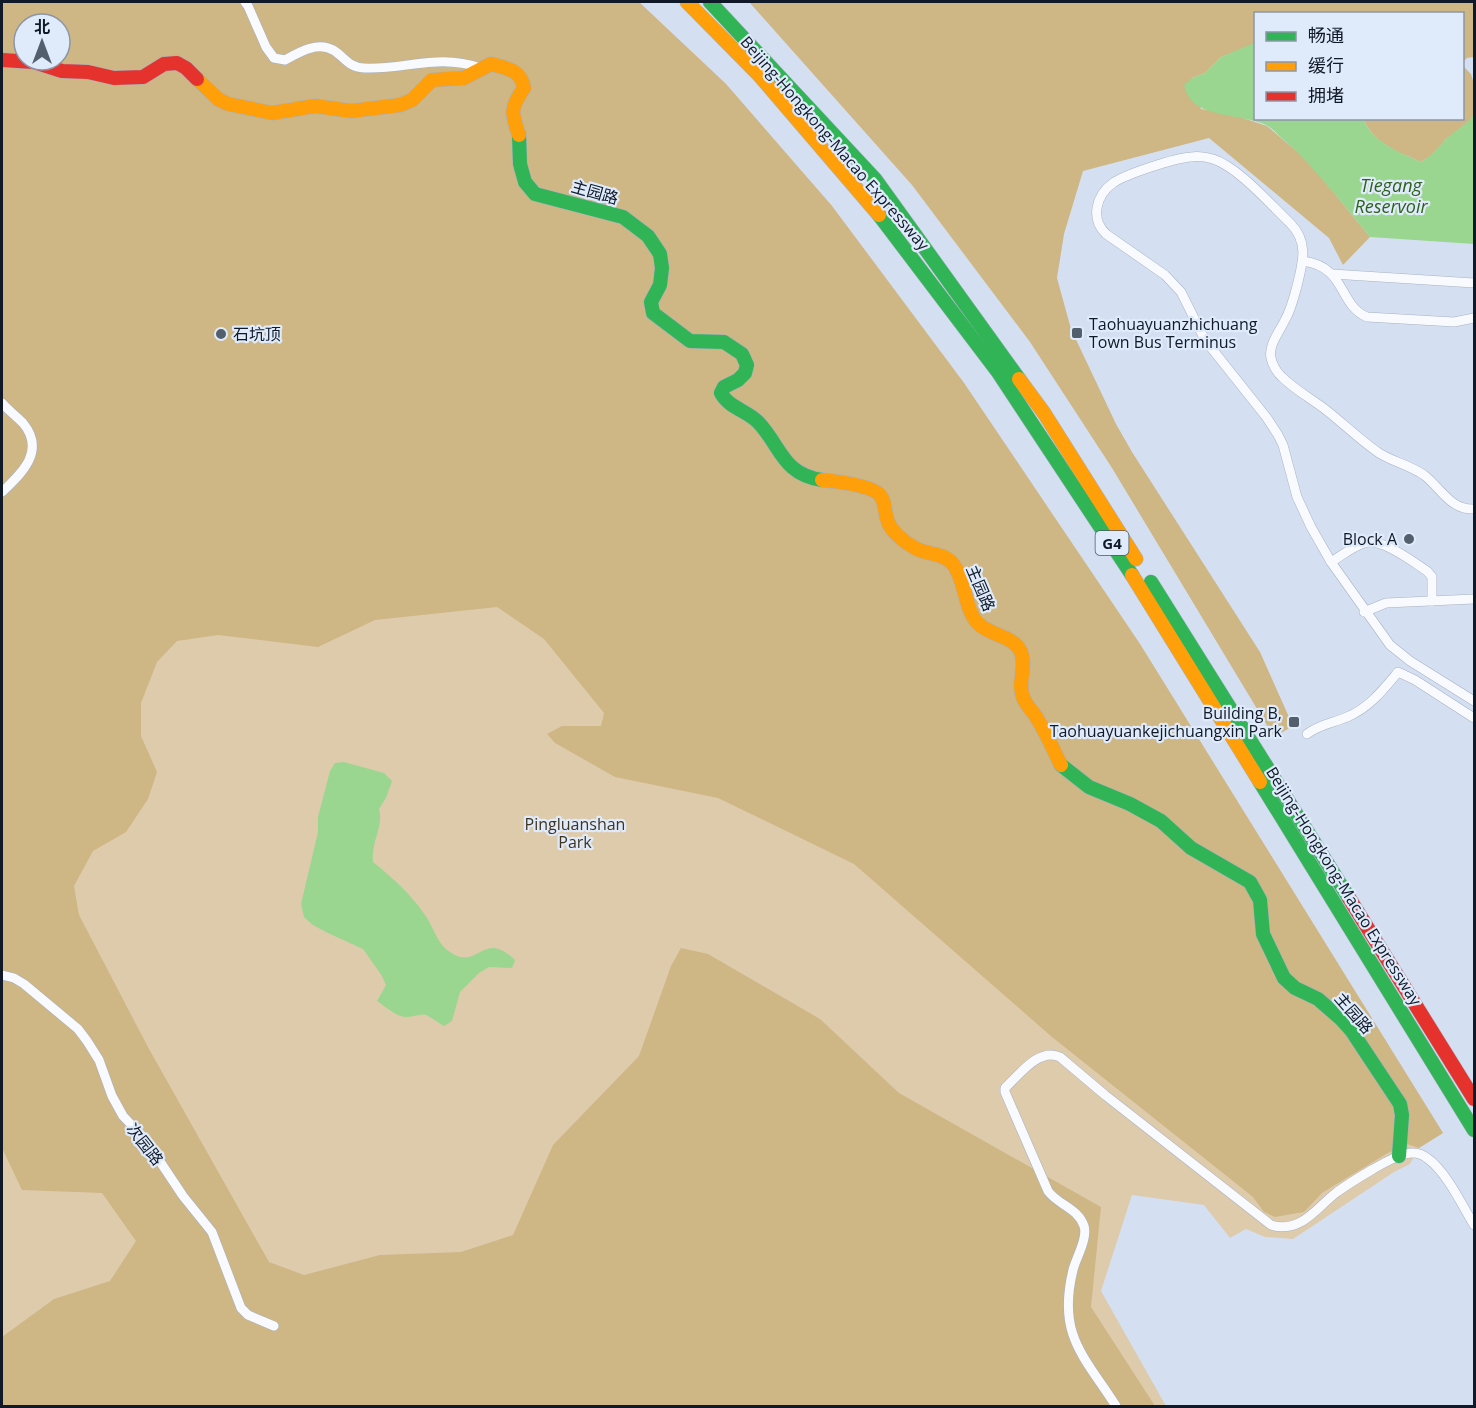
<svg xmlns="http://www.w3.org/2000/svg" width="1476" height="1408" font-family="'Open Sans','Noto Sans SC',sans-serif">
<rect width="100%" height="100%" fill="#d4e0f2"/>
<path fill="#decbac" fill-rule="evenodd" d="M 2,2 L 639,2 L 726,84 L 832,206 L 964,383 L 1140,644 L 1443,1133 L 1419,1148 L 1410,1164 L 1394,1172 L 1293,1239 L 1265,1237 L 1246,1229 L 1230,1238 L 1204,1205 L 1132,1195 L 1101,1291 L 1166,1406 L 2,1406 ZM 24,24 L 60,24 L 60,60 L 24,60 Z"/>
<g fill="#ceb685" fill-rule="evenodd">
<path d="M 2,2 L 639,2 L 726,84 L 832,206 L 964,383 L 1140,644 L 1443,1133 L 1419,1148 L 1407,1144 L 1386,1154 L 1322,1193 L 1304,1212 L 1275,1217 L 1264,1212 L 1253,1197 L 1052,1037 L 854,864 L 718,798 L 615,777 L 555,743 L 547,734 L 562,726 L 601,726 L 604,713 L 544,639 L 497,607 L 375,620 L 318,647 L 218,635 L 177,641 L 157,662 L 141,703 L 141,736 L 157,772 L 148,799 L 126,832 L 93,851 L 74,886 L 79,915 L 149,1049 L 269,1262 L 304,1275 L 380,1255 L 461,1252 L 513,1235 L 553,1145 L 639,1056 L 671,966 L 681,948 L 708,954 L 820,1019 L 899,1093 L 1101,1207 L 1091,1307 L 1155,1406 L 2,1406 L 2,1337 L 54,1299 L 110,1281 L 136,1241 L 102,1193 L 22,1190 L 2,1148 ZM 24,24 L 60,24 L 60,60 L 24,60 Z"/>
<polygon points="749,2 1474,2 1474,57 1467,58 1463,62 1462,14 1256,14 1255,44 1221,57 1205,73 1192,78 1201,109 1231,114 1267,126 1308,161 1370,237 1343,265 1329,238 1209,138 1083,171 1064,234 1057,278 1071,329 1116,424 1132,452 1260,652 1293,726 1274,737 1112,468 1030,342 912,185"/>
<path d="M 1463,66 L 1471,74 L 1474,84 L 1474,114 L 1471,120 L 1446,139 L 1434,154 L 1421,162 C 1396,151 1375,144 1363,119 L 1462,118 Z"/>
</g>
<g fill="#9ad690">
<path d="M 1254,43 L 1256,44 L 1256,118 L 1363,119 C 1373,142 1398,152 1421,162 C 1433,155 1436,149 1446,139 C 1455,130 1468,125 1474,114 L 1474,244 L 1370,237 C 1342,203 1316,169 1284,140 C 1278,135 1272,128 1266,125 C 1238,112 1191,120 1184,85 L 1192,78 L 1205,73 L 1221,57 Z"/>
<path d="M 344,762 L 384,773 L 392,781 L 386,798 L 379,809 C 384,828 371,840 373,862 C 393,878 413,896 427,918 C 434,929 438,945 450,952 C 479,972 482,928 515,960 L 512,968 L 489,967 L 479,973 L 460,992 L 452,1021 L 444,1026 C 438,1023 434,1019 428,1016 C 421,1012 413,1018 405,1017 C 395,1016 385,1006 377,1001 L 386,985 L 382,976 L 363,949 L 328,933 L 313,925 L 304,917 L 301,904 L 318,832 L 318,817 L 330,771 L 335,763 Z"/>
</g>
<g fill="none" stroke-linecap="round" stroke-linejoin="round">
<defs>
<g id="street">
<path d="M 245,2 L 248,6 L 266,47 L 274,58 L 285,60 C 298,53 317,41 333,50 C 344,56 347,67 364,68 C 405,70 439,53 480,68"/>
<path d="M 1303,261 C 1347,267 1338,305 1367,317 L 1454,322 L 1474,318"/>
<polyline points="1332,274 1474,283"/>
<path d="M 2,403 C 8,410 16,416 23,423 C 46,451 22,473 2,492"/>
<path d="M 1474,509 C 1450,510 1441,488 1424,475 C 1410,465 1393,462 1379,453 C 1360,440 1344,424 1326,410 C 1312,399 1295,390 1282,377 C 1277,373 1272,364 1271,358 C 1268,345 1280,331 1285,320 C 1291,310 1294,297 1297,286 C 1303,262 1309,242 1290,223 C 1270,204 1238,167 1213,159 C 1206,157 1198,156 1191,157 C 1175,158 1126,174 1113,183 C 1096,195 1090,219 1106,234 L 1165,275 L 1181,292 L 1205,340 L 1267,418 L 1278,435 L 1283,445 L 1297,497 L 1311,527 L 1331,562 L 1390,645 L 1410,661 L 1474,701"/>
<path d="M 1331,562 C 1341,556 1352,547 1364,543 C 1381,537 1413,562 1427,571 L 1432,577 L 1432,601"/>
<polyline points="1364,612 1386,603 1474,599"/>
<path d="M 1307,734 C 1320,724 1333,723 1347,717 C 1369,708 1383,690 1398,672 L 1415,680 L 1474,718"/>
<polyline points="2,975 14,978 24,984 78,1029 87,1041 99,1060 112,1096 123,1116 145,1139 183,1196 212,1232 241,1308 248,1315 274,1326"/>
<path d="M 1116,1406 C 1084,1356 1057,1335 1073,1270 C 1076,1258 1088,1238 1084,1226 C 1078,1208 1058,1205 1048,1191 L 1005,1092 L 1005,1088 C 1019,1075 1039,1047 1060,1057 L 1105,1095 L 1271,1225 C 1301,1234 1316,1208 1337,1192 C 1351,1182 1389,1158 1405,1154 C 1413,1152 1421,1153 1427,1158 C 1446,1171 1462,1205 1474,1225"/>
</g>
<g id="fast">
<polyline points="710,2 875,179 1019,379"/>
<path d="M 519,135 L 520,164 L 525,182 L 535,194 L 623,217 L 648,236 L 660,254 L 662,268 L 660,285 L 651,302 L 653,313 L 690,341 L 724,342 L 742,354 L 747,365 L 745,373 L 738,380 L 724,387 L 721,393 C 729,408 746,410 758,422 C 781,446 782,474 822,480"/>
<polyline points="879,215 998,372 1132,575"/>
<polyline points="1151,582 1349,898"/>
<polyline points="1061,765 1089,787 1130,804 1161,821 1191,848 1250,882 1260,900 1263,934 1284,978 1295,988 1318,999 1341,1019 1351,1030 1400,1104 1402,1115 1399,1156"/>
<polyline points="1260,782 1474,1130"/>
</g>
<g id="slow">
<polyline points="687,2 759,75 879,215"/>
<path d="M 197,79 L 218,99 L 228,104 L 272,113 L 315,106 L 351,111 L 400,105 L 412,100 L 432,80 L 464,78 L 491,64 C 507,68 521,70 524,88 C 510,108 511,113 519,135"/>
<polyline points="1019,379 1044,413 1136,559"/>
<path d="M 822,480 C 835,481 869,485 879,494 C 886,501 884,510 887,519 C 890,531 904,542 915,548 C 926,555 943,552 952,563 C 966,578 964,613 980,625 C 992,636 1014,636 1021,652 C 1027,667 1017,683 1023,697 C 1026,706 1034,712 1038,720 C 1047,734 1053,750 1061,765"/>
<polyline points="1132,575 1260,782"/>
</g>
<g id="jam">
<polyline points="2,60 34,62 62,71 88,72 114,78 143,77 164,64 177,63 186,68 197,79"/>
<polyline points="1349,898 1474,1099"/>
</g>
</defs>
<use href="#street" stroke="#a7b2c2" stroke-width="10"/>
<use href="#fast" stroke="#a7b2c2" stroke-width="15"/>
<use href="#slow" stroke="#a7b2c2" stroke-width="15"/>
<use href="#jam" stroke="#a7b2c2" stroke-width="15"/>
<use href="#street" stroke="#f9fafd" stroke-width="9"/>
<use href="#fast" stroke="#30b455" stroke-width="14"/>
<use href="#slow" stroke="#ff9f0a" stroke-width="14"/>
<use href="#jam" stroke="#e5322d" stroke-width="14"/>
</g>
<g fill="#545f6e" stroke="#dfeafb" stroke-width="2">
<rect x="1071" y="327" width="12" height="12" rx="3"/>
<circle cx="221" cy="334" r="6"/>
<circle cx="1409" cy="539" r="6"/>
<rect x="1288" y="716" width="12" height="12" rx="3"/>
</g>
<g text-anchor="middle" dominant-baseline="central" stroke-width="4.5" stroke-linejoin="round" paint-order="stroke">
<rect fill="#dfeafb" stroke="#4d5867" stroke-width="1.5" x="1095.5" y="531" width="33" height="24" rx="4.5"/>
<g font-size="15" font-weight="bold" fill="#0f1927">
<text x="1112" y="543">G4</text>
</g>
<g font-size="16" fill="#0f1927" stroke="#dfeafb">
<text transform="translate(835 143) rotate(49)">Beijing-Hongkong-Macao Expressway</text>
<text transform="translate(595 192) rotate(16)">主园路</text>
<text transform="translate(981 588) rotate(67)">主园路</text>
<text transform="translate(1344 886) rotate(58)">Beijing-Hongkong-Macao Expressway</text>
<text transform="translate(1354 1013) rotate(49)">主园路</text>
<text transform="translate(145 1144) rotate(52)">次园路</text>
</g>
<g font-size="16" fill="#0f1927" stroke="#dfeafb" text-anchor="start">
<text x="1089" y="324">Taohuayuanzhichuang<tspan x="1089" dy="18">Town Bus Terminus</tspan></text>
<text x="233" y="334">石坑顶</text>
<text x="1397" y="539" text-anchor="end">Block A</text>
<text x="1282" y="713" text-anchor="end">Building B,<tspan x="1282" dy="18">Taohuayuankejichuangxin Park</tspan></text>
</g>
<g font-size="16" fill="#41341f" stroke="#dfeafb">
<text x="575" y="824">Pingluanshan<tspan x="575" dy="18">Park</tspan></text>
</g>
<g font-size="18" font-style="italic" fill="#2e611b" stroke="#dfeafb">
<text x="1391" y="185">Tiegang<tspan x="1391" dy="21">Reservoir</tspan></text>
</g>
</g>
<rect width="1476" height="1408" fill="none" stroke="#0f1927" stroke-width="6"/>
<rect x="1254" y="12" width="210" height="108" fill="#dfeafb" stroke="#8c96a6" stroke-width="1.5"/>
<rect x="1266" y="32" width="30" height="9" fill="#30b455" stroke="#8c96a6" stroke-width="1.5"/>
<text x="1308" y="42" font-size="18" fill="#0f1927">畅通</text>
<rect x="1266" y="62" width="30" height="9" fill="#ff9f0a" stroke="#8c96a6" stroke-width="1.5"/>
<text x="1308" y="72" font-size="18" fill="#0f1927">缓行</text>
<rect x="1266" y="92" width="30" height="9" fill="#e5322d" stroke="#8c96a6" stroke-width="1.5"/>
<text x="1308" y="102" font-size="18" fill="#0f1927">拥堵</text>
<g transform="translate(42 42)"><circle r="28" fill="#dfeafb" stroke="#8c96a6" stroke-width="1.5"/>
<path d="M0-4.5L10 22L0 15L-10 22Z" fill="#545f6e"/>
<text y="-9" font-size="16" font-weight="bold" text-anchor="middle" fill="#0f1927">北</text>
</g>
</svg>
